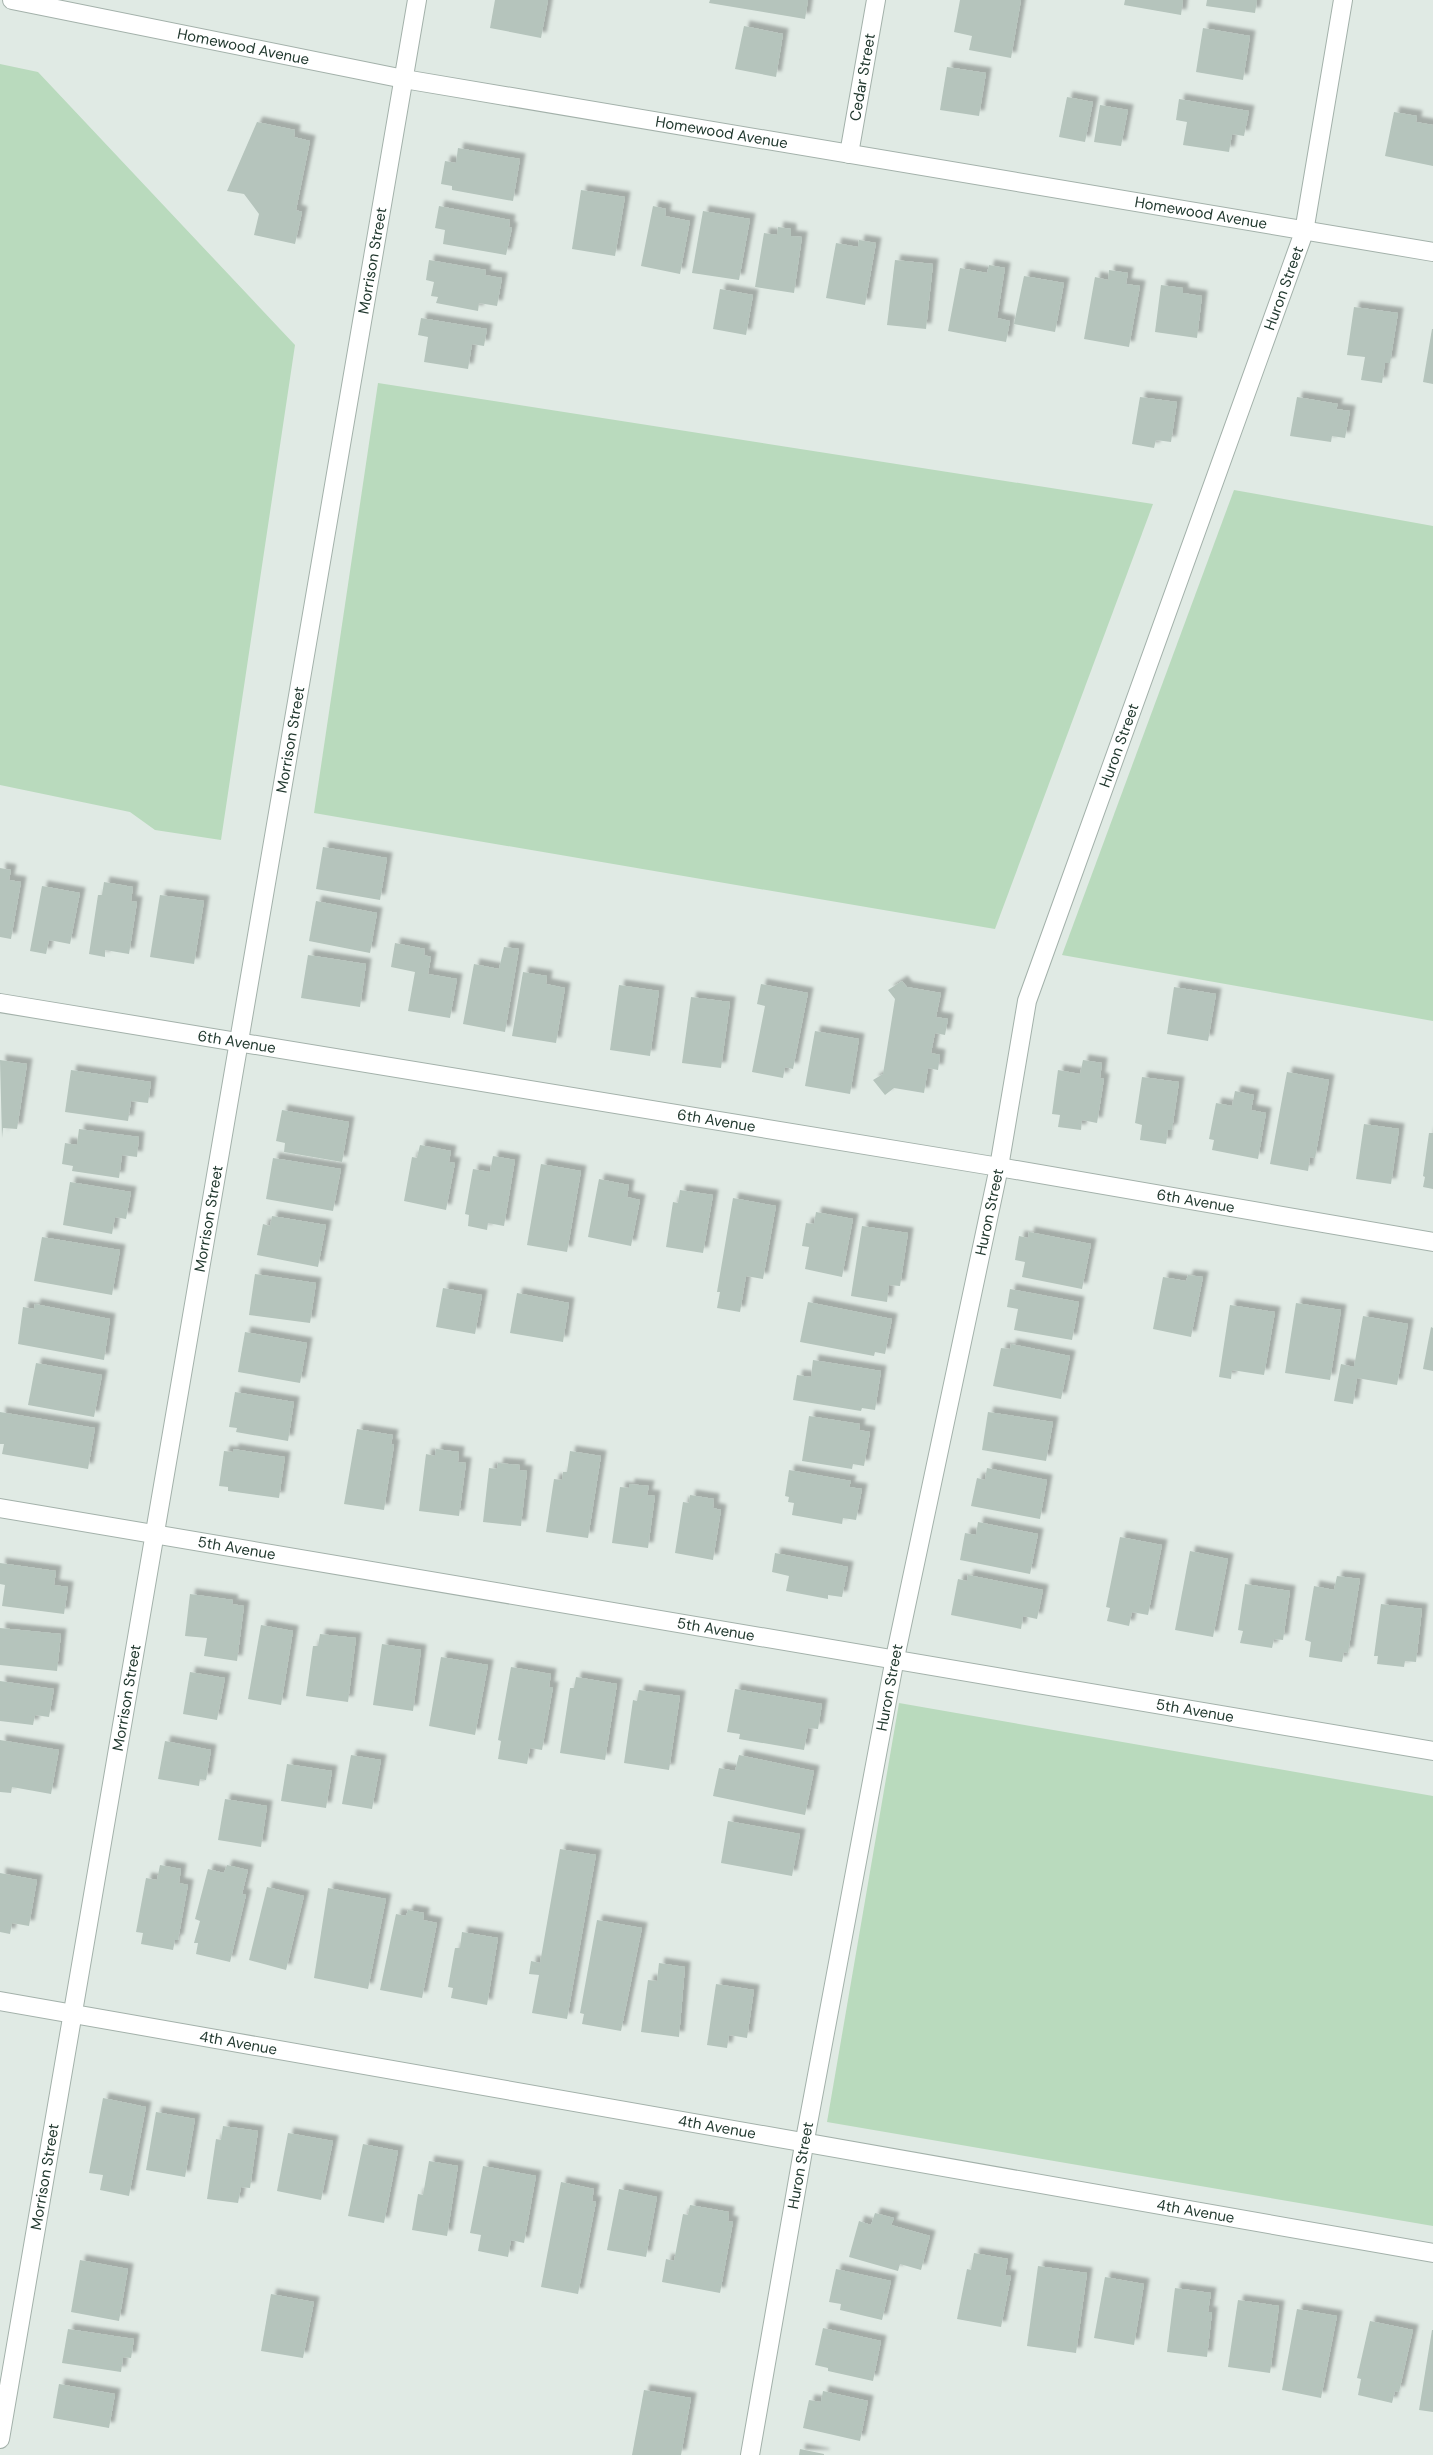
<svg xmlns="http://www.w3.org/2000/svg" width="1433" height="2455" font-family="'DM Sans',sans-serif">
<defs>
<filter id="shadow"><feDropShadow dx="5.5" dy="-5.5" stdDeviation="1.5" flood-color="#0004"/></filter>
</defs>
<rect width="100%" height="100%" fill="#e0eae4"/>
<g fill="#b9dabd">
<polygon points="0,64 38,72 295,345 221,840 155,830 130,812 0,785"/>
<polygon points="378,383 1153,504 995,929 314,813"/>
<polygon points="1234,490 1433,526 1433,1021 1062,955"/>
<polygon points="899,1703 1433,1796 1433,2226 827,2122"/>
</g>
<g fill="#b5c4bc" filter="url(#shadow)">
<polygon points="495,0 548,0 541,38 490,28"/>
<polygon points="710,0 808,0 805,19 709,3"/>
<polygon points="960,0 1021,0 1011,58 969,50 972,36 954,32"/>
<polygon points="1125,0 1183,0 1181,15 1124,5"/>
<polygon points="1207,0 1257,0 1255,13 1206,6"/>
<polygon points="744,26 783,34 776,77 735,69"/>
<polygon points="1203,28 1250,36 1243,80 1196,72"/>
<polygon points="947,67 986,73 979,116 940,110"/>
<polygon points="1067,97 1093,102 1085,142 1059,137"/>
<polygon points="1179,99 1249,111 1244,136 1232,134 1229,152 1183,145 1187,122 1176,120"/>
<polygon points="1100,105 1128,110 1121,146 1094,142"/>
<polygon points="1394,112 1417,116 1416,122 1433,125 1433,166 1385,156"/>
<polygon points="257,122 295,130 294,137 310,141 296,210 302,212 295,244 254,235 259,214 244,194 227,191"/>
<polygon points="458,148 520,159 513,201 452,190 452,186 441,184 445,161 456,163"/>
<polygon points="581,190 625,197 615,256 572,249"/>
<polygon points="439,206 510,220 509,227 512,228 506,255 443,244 445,230 435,228"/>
<polygon points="653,206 666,209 665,216 690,221 680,274 641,266"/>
<polygon points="703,211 750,219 739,280 692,273"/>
<polygon points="778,227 791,229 791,236 802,237 794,293 755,287 764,233 777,235"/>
<polygon points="859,240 876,243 865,305 826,298 836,243 858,247"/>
<polygon points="429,260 486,270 485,275 502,278 497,306 479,303 478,311 436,303 438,297 431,296 434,282 426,280"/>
<polygon points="895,260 933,264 926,329 887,325"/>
<polygon points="989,265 1005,268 997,318 1010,321 1006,342 948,331 960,268 987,273"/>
<polygon points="1109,270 1128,273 1126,284 1140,286 1129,347 1084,339 1095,277 1108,280"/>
<polygon points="1024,276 1064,283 1055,332 1014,324"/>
<polygon points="1161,285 1183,288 1183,293 1202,296 1197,338 1155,332"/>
<polygon points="720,289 753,295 746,335 713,329"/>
<polygon points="1354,307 1398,313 1390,363 1385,363 1382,383 1361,380 1365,357 1347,355"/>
<polygon points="421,318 487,329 484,346 472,344 468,369 424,362 428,337 418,335"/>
<polygon points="1432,329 1433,329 1433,384 1423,382"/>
<polygon points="1140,397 1177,402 1171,442 1156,440 1154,448 1132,444"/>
<polygon points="1297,397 1338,404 1336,409 1350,411 1345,438 1332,436 1331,442 1290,436"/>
<polygon points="323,847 387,858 380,900 316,889"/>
<polygon points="0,868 11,870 9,880 21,882 11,939 0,937"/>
<polygon points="104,882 133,887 131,901 137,902 129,954 105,950 105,957 89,954 98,895 102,895"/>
<polygon points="42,886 80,893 70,944 49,940 46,954 30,951"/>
<polygon points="160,895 204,901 194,964 150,957"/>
<polygon points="316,901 377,913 370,953 309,941"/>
<polygon points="395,943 425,949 424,955 431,957 428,974 457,979 450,1018 408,1011 415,972 391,967"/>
<polygon points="504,947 519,949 505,1032 463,1024 474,964 499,969"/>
<polygon points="308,955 366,964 360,1007 301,998"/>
<polygon points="523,972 547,976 546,984 565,988 556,1043 512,1036"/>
<polygon points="902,981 907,987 941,993 936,1017 948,1019 945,1035 935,1033 931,1053 940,1055 938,1070 928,1068 924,1093 894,1088 885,1095 873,1080 883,1074 895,999 888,990"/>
<polygon points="761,984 808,993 793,1069 785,1067 783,1078 752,1072 765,1006 757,1004"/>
<polygon points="619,985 659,991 650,1056 610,1050"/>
<polygon points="1174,987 1216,994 1208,1041 1167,1034"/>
<polygon points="691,997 730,1002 721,1068 682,1063"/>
<polygon points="815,1031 859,1039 850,1094 805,1086"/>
<polygon points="0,1060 27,1064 17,1129 3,1128 2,1138"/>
<polygon points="1083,1060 1102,1063 1100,1078 1104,1079 1097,1123 1082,1120 1081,1130 1058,1127 1060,1115 1052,1114 1058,1070 1080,1074"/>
<polygon points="71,1070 151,1082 148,1103 131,1101 128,1121 65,1112"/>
<polygon points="1287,1072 1329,1080 1315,1158 1310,1157 1308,1171 1270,1164"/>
<polygon points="1142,1077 1179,1082 1172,1130 1168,1130 1166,1144 1140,1140 1142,1125 1135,1123"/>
<polygon points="1235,1091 1254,1095 1251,1110 1266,1113 1258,1159 1212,1150 1214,1140 1209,1139 1216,1103 1232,1106"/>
<polygon points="282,1110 349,1122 342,1162 284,1152 285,1143 276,1141"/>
<polygon points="1364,1124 1399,1129 1391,1184 1356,1179"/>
<polygon points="79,1129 139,1137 137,1157 122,1155 119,1178 72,1171 73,1166 62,1164 65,1143 77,1145"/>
<polygon points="1429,1133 1433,1133 1433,1189 1423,1187 1425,1177 1423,1176"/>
<polygon points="420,1145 451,1151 449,1162 455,1163 446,1210 404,1201 412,1157 417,1158"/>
<polygon points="493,1156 515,1160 504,1226 488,1223 487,1230 468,1226 469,1215 465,1214 473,1169 490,1172"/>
<polygon points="273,1158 341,1169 333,1211 266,1199"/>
<polygon points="541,1164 581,1171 567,1252 527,1245"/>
<polygon points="599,1179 629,1185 627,1197 640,1200 631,1246 588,1237"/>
<polygon points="70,1182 131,1192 126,1219 115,1217 112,1234 63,1225"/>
<polygon points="680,1190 713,1195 703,1253 666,1247 673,1202 678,1203"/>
<polygon points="733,1198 776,1206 763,1279 746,1276 740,1312 717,1308 720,1292 717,1292"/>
<polygon points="816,1212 853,1219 842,1277 805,1269 809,1247 802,1246 806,1223 814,1224"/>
<polygon points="272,1216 326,1225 318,1267 257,1255 263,1224 270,1226"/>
<polygon points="862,1226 908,1233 900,1286 889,1285 887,1302 851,1296"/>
<polygon points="1029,1232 1091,1244 1082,1289 1022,1277 1025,1262 1015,1260 1019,1236 1028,1238"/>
<polygon points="42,1237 120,1250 112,1295 34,1281"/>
<polygon points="255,1274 316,1283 310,1323 249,1315"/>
<polygon points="1188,1275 1203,1277 1191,1337 1153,1329 1163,1277 1186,1281"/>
<polygon points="443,1288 482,1295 475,1334 436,1327"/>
<polygon points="1010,1289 1079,1302 1072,1340 1014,1330 1018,1309 1007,1307"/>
<polygon points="517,1293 569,1303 563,1342 510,1333"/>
<polygon points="808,1302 892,1319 885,1354 875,1352 874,1356 800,1342"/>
<polygon points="1296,1303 1341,1310 1330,1380 1285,1373"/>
<polygon points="35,1304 110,1319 104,1360 18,1344 23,1307 34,1309"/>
<polygon points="1230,1305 1275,1312 1264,1375 1232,1370 1231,1379 1219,1377"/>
<polygon points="1363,1316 1408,1324 1397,1385 1357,1378 1353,1404 1334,1401 1341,1364 1354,1367"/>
<polygon points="1431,1327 1433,1328 1433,1371 1423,1369"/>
<polygon points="245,1332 307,1343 300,1383 238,1372"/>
<polygon points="1011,1344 1070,1356 1061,1399 993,1386 1001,1348 1010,1349"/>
<polygon points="813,1360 881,1371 875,1410 862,1408 861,1411 793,1400 797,1375 811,1377"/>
<polygon points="36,1363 102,1375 94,1417 28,1405"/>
<polygon points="235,1392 294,1402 288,1441 236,1432 237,1428 229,1427"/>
<polygon points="0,1412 95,1428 88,1469 2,1454 4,1444 0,1444"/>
<polygon points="988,1412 1053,1422 1046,1461 982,1450"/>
<polygon points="809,1416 860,1424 859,1430 870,1432 864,1466 853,1464 852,1469 802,1461"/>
<polygon points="357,1429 393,1435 391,1444 394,1445 384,1510 344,1504"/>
<polygon points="233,1449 285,1457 279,1498 228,1491 228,1487 219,1486 224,1451 233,1452"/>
<polygon points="436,1449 459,1452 458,1462 466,1463 459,1516 419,1511 426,1454 435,1456"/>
<polygon points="570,1451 601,1456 588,1538 546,1532 554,1479 562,1480 563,1472 567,1472"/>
<polygon points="498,1463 520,1465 519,1470 527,1471 521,1526 483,1522 489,1468 497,1469"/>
<polygon points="987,1468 1047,1480 1040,1519 971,1506 977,1478 985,1480"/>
<polygon points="789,1470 851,1481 849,1487 862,1489 856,1520 843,1518 842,1524 792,1515 794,1503 788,1502 789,1497 785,1496"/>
<polygon points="629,1484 649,1486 647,1495 655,1496 648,1548 612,1543 620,1487 629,1488"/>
<polygon points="690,1495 714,1499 713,1508 721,1510 713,1560 675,1553 683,1502 689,1503"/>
<polygon points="978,1522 1038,1534 1030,1574 960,1560 965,1533 976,1535"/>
<polygon points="1120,1537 1162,1545 1148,1615 1132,1612 1129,1626 1107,1621 1110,1608 1106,1607"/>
<polygon points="1190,1551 1228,1559 1213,1637 1175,1630"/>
<polygon points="775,1553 848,1567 842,1597 828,1595 828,1599 786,1591 789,1576 772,1572"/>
<polygon points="0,1563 56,1571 54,1585 68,1587 64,1614 2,1606 5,1585 0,1584"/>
<polygon points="968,1575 1043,1590 1037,1619 1023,1616 1021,1629 951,1615 958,1579 967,1581"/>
<polygon points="1337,1576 1360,1579 1348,1653 1344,1652 1342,1662 1309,1657 1311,1642 1305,1640 1314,1586 1334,1590"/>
<polygon points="1245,1584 1290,1591 1283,1640 1274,1639 1272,1648 1240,1643 1243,1631 1238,1630"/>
<polygon points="190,1594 233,1600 232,1604 244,1606 237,1661 204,1656 207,1638 185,1636"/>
<polygon points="1381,1604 1422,1609 1416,1662 1405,1661 1404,1667 1377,1664 1378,1656 1374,1656"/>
<polygon points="261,1625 293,1631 281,1705 248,1699"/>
<polygon points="0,1628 61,1634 57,1671 0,1665"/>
<polygon points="320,1634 356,1638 348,1702 306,1696 313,1646 318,1646"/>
<polygon points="382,1644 421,1650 413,1711 373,1705"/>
<polygon points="441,1657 488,1665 475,1735 429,1726"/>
<polygon points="511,1667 551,1674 549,1687 553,1687 542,1750 530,1748 527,1764 498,1759 501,1741 498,1740"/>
<polygon points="190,1672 225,1678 217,1720 183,1714"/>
<polygon points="576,1677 617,1684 605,1760 560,1753 570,1688 574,1688"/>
<polygon points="0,1681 54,1689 49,1717 35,1715 33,1725 0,1721"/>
<polygon points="735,1689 822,1704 818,1729 808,1728 804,1750 739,1739 740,1734 727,1732"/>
<polygon points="639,1690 680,1696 669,1770 624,1763 633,1700 637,1701"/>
<polygon points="0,1740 59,1750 51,1794 12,1787 11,1793 0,1792"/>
<polygon points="165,1741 211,1750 206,1780 200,1779 199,1786 158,1779"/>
<polygon points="351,1755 381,1760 372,1809 342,1804"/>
<polygon points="739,1755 814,1771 805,1815 713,1796 719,1768 735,1771"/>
<polygon points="287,1764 332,1771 326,1808 281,1801"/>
<polygon points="225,1799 267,1806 261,1847 218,1840"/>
<polygon points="728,1821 800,1834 792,1876 721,1863"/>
<polygon points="560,1849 596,1855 567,2019 532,2013 539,1975 529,1974 531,1961 540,1963"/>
<polygon points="160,1865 181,1869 179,1883 188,1885 178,1940 175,1940 173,1950 141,1944 143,1933 136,1932 146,1878 157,1880"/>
<polygon points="227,1865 248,1870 242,1894 246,1895 230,1962 196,1954 198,1943 194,1943 200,1921 195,1919 208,1869 224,1873"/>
<polygon points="0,1873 37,1880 29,1926 12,1923 10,1934 0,1932"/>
<polygon points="267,1887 304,1896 286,1970 249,1960"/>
<polygon points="328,1888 386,1899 368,1989 314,1978"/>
<polygon points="408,1910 424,1913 423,1920 437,1923 422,1998 380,1990 396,1914 406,1916"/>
<polygon points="597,1920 642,1928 621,2031 582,2024 584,2014 580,2013"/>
<polygon points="462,1932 498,1938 487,2005 451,1998 453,1988 448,1987 455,1948 460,1948"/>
<polygon points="659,1963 685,1967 679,2037 641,2032 648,1980 657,1981"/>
<polygon points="716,1984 754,1990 747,2038 729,2035 727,2048 707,2045"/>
<polygon points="103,2098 146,2107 129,2196 100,2190 103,2175 89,2173"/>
<polygon points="156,2112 195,2119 185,2177 146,2170"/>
<polygon points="223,2126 258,2131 250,2188 241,2187 238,2203 207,2199 216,2139 221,2140"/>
<polygon points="288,2133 333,2141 321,2200 277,2191"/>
<polygon points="363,2144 398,2151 384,2223 348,2216"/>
<polygon points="429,2161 458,2166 447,2236 412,2230 418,2194 423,2195"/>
<polygon points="483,2166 536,2176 524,2243 511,2240 508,2257 478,2251 481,2235 470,2233"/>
<polygon points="561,2182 594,2189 592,2201 596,2202 578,2294 541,2287"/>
<polygon points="619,2189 657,2197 646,2257 607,2250"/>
<polygon points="690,2205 729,2212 728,2221 733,2222 720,2293 662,2282 666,2259 674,2261 683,2214 688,2215"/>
<polygon points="875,2213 894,2218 891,2225 930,2236 921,2270 900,2264 898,2271 849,2257 859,2221 871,2225"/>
<polygon points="974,2253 1008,2259 1005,2275 1011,2276 1001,2327 957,2319 967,2269 971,2270"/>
<polygon points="80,2260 128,2269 119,2321 71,2312"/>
<polygon points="1038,2266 1087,2273 1076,2353 1027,2346"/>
<polygon points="836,2269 891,2281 882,2320 840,2310 841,2304 829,2302"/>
<polygon points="1105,2277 1144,2284 1134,2345 1094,2338"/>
<polygon points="1175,2288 1211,2293 1208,2312 1212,2312 1207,2357 1167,2352"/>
<polygon points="271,2294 314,2302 303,2358 261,2351"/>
<polygon points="1238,2300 1279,2306 1270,2373 1228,2367"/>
<polygon points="1297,2309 1337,2316 1321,2398 1282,2390"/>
<polygon points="1370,2321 1413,2330 1399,2392 1395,2391 1392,2403 1358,2395 1361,2379 1357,2378"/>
<polygon points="823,2328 881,2341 873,2381 828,2371 828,2368 815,2365"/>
<polygon points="68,2329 134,2339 131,2358 123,2357 121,2372 62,2363"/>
<polygon points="1432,2330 1433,2330 1433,2412 1419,2410"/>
<polygon points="59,2384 115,2394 109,2428 53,2418"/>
<polygon points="644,2390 691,2398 681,2455 632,2455"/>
<polygon points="823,2391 868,2401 860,2441 803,2428 809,2400 821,2402"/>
<polygon points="800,2449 824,2454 824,2455 799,2455"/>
</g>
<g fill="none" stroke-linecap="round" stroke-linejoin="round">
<defs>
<g id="minor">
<path id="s1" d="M 12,0 L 404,79 L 1433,252"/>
<path id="s2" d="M 849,154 L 876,0"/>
<path id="s3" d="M 0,1003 L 999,1167 L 1433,1242"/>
<path id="s4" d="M 0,1508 L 1433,1751"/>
<path id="s5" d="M 0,2001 L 1433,2253"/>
<path id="s6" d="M 750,2455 L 804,2145 L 895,1658 L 999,1167 L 1027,1001 L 1304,232 L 1343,0"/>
</g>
<g id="tertiary">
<path id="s7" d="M 0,2439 L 417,0"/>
</g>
</defs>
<use href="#minor" stroke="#a3b1aa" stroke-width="20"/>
<use href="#tertiary" stroke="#a3b1aa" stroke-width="20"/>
<use href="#minor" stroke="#fff" stroke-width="18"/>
<use href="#tertiary" stroke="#fff" stroke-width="18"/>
</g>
<g text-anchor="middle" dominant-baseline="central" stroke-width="6" stroke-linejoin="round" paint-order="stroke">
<g font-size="15" fill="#22392f" stroke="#f0f7f2">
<text stroke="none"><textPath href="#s1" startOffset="236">Homewood Avenue</textPath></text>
<text stroke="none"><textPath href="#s2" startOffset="78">Cedar Street</textPath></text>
<text stroke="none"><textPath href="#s1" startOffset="722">Homewood Avenue</textPath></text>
<text stroke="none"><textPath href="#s1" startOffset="1208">Homewood Avenue</textPath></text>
<text stroke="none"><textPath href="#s7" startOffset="2210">Morrison Street</textPath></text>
<text stroke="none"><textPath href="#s6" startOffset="2238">Huron Street</textPath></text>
<text stroke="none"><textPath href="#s7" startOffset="1724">Morrison Street</textPath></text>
<text stroke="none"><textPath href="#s6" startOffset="1752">Huron Street</textPath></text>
<text stroke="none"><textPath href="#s3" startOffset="240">6th Avenue</textPath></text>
<text stroke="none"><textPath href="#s3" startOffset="726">6th Avenue</textPath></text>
<text stroke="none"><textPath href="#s3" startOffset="1212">6th Avenue</textPath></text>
<text stroke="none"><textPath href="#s6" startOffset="1266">Huron Street</textPath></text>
<text stroke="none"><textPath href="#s7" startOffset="1238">Morrison Street</textPath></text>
<text stroke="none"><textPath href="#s4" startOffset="240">5th Avenue</textPath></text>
<text stroke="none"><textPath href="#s4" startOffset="726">5th Avenue</textPath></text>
<text stroke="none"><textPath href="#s6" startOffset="780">Huron Street</textPath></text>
<text stroke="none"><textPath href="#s7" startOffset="752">Morrison Street</textPath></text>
<text stroke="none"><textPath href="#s4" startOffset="1212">5th Avenue</textPath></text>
<text stroke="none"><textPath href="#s5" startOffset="242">4th Avenue</textPath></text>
<text stroke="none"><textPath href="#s5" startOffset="728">4th Avenue</textPath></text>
<text stroke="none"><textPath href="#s6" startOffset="294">Huron Street</textPath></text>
<text stroke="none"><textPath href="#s7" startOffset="266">Morrison Street</textPath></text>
<text stroke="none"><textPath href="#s5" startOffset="1214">4th Avenue</textPath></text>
</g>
</g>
</svg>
